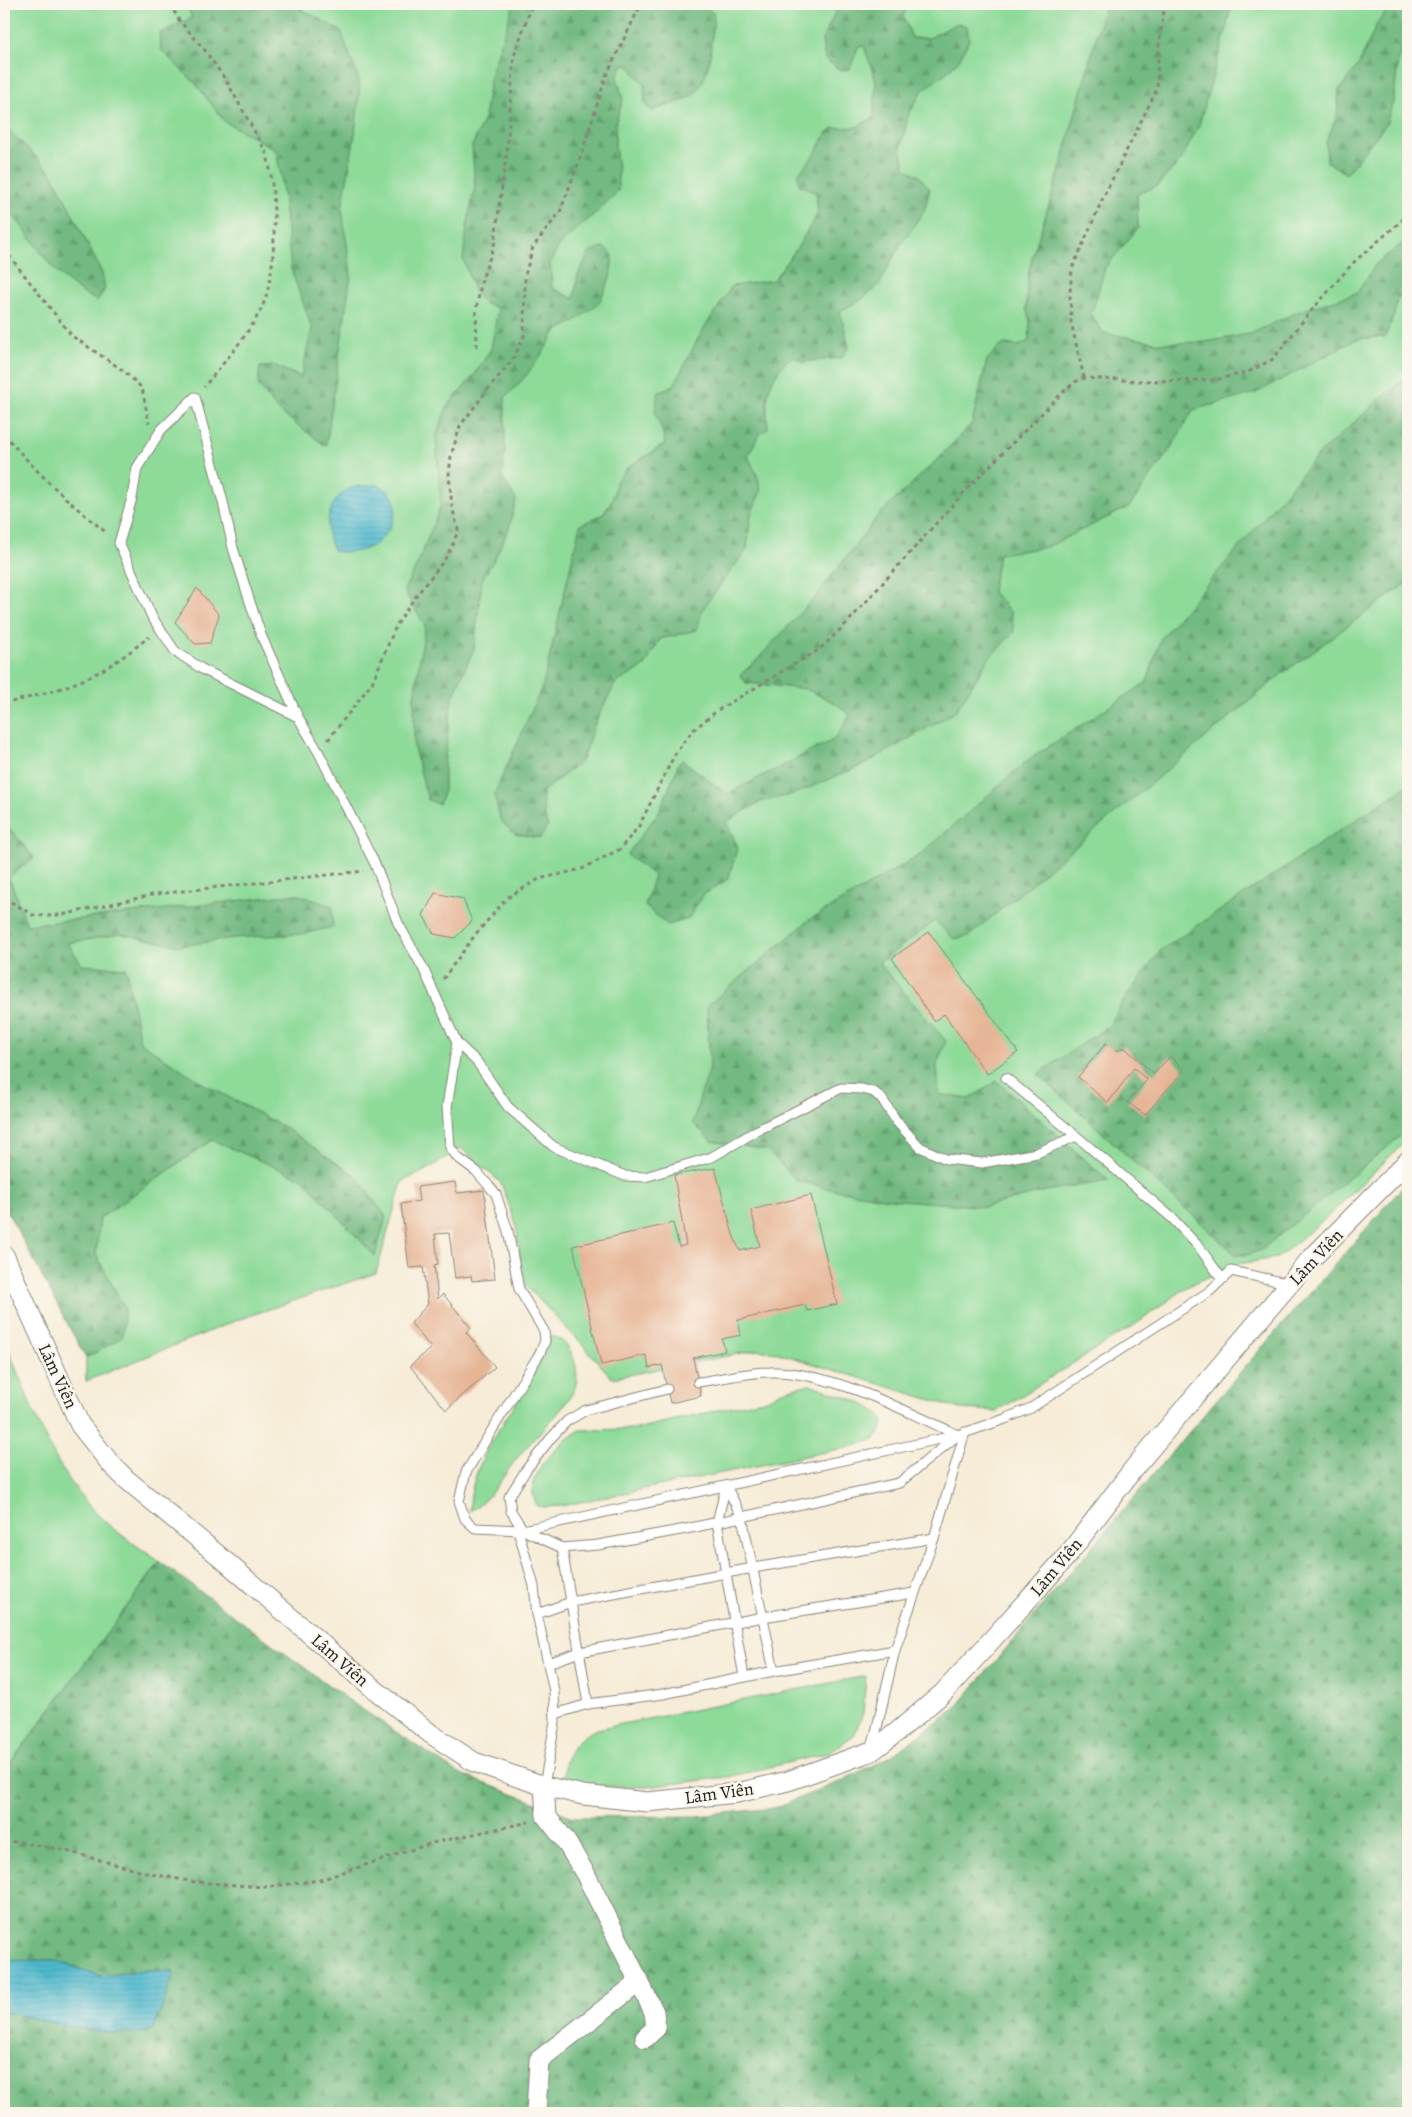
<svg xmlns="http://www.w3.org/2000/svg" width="1412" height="2117" font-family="Alegreya,serif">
<defs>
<pattern id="forest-firs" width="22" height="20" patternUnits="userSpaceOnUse" patternTransform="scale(1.25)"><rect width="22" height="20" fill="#72ba81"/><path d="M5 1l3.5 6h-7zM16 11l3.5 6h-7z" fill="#629f6f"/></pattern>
<pattern id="water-rules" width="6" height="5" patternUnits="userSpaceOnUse" patternTransform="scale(1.25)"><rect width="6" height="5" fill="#50b9ce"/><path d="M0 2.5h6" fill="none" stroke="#459eb0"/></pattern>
</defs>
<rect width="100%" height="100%" fill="#fbf7ec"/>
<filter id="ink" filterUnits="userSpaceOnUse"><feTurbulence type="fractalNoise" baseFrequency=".02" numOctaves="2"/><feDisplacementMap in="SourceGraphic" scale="10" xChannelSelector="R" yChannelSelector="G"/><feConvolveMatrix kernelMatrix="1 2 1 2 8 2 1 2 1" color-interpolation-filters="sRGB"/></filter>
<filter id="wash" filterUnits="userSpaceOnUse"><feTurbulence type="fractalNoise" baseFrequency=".0096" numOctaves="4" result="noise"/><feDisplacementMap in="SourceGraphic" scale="20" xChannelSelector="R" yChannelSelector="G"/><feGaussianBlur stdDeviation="1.12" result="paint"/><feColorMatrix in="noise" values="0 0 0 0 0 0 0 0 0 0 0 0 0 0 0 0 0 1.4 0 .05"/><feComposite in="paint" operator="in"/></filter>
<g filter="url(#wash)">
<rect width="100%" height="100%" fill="#f6ecd7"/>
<g fill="#8dda99" stroke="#547b5a">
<polygon points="4,4 1408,4 1408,1139 1327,1217 1277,1258 1237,1264 1190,1285 1139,1322 997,1411 961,1409 778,1353 758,1350 612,1378 582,1344 523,1283 516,1224 501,1183 461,1148 428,1169 402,1182 376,1273 240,1319 86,1381 86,1358 4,1205"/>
<path d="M 550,1336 C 572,1338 583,1374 573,1392 C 562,1413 534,1437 518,1457 C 503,1475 491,1500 470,1511 C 468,1449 535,1394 550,1336 Z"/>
<path d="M 4,1338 C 30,1402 52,1473 104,1521 C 121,1536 142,1549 160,1562 L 4,1772 Z"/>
<path d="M 810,1384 C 832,1394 871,1400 884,1421 C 880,1442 867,1442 849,1447 L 561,1506 L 545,1507 L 537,1506 L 533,1495 L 533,1482 L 542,1464 L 562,1443 L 580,1430 L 635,1429 L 767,1399 L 782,1391 Z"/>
<path d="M 866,1676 L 863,1713 L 854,1735 L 828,1753 L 728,1777 L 646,1787 L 597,1786 L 564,1776 C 565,1751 575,1739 597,1729 Z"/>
</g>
<g fill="url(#forest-firs)" stroke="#476b4e">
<polygon points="186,4 300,4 301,9 341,31 360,83 355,134 342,209 351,274 326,446 277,410 258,384 260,367 275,366 301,377 312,328 291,269 281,175 275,149 225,122 195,83 161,50 160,33 192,18"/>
<path d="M 514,4 L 701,4 L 714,14 C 711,39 713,72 695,93 C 689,100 662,107 652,111 L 645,105 L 644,84 L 628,65 L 622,65 L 617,77 L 623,100 L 616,121 L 615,145 L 618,169 L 618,191 L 598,211 L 560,244 L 550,263 L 552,288 L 574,299 L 578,275 L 590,252 L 603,247 L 613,255 L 610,278 L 599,303 L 574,322 L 556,331 L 544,351 L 525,377 L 505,398 L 505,451 L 502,477 L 516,500 L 509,528 L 496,556 L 482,580 L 474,648 L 452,699 L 444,765 L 444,791 L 439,804 L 428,800 L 414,748 L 414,696 L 425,626 L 404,590 L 418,563 L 441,505 L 436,437 L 447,407 L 475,374 L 491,349 L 498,308 L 483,303 L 475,293 L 463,259 L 468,220 L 475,187 L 472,146 L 484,119 L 491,73 Z"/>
<path d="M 839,4 L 908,4 L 903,16 L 912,38 L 929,38 L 958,23 L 967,26 L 969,40 L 959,60 L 947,72 L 922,91 L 908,116 L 901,147 L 905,168 L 919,176 L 930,189 L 924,211 L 899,247 L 879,285 L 861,300 L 840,311 L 849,347 L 841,358 L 803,362 L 792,356 C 767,380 765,394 768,428 L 758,436 L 748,456 L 757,475 L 761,491 L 751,514 L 747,549 L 702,610 L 697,630 L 660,639 L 645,666 L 615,684 L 596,721 L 581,762 L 542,792 L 544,814 L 548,826 L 540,838 L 515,834 L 501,821 L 494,795 L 543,685 L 580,525 L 603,514 L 612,500 L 617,480 L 627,468 L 665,444 L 662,429 L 655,413 L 658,393 L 674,385 L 701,333 L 732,286 L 773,280 L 797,248 L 818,213 L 816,193 L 799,184 L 798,174 L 815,154 L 827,133 L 834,128 L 857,127 L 874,117 L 876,81 L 864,46 L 858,47 L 850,69 L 840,70 L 825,59 L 822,40 Z"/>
<polygon points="1105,4 1231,4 1227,26 1199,125 1182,159 1157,186 1137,194 1138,228 1105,268 1091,315 1104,333 1161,343 1205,342 1250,334 1297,312 1357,293 1376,264 1408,239 1408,306 1398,295 1394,315 1385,337 1357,339 1256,393 1193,410 1171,448 1129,507 1047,547 999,554 992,591 1011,613 1014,632 989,658 955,712 865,764 794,794 760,802 726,822 738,847 728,879 703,895 688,919 668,925 645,906 654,875 627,855 660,810 677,769 677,765 682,760 727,794 835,739 850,715 835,703 806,689 746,683 740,675 757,660 817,595 878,516 940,457 972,423 987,360 998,348 1005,344 1018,346 1029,341 1030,321 1026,309 1028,276 1032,258 1059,173"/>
<polygon points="1391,4 1408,4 1408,30 1398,60 1394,99 1386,124 1346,174 1327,162 1326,142 1337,116 1339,90 1359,64 1377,24"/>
<path d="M 4,125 L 52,173 L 102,273 L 105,289 L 97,301 C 80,293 60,277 48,262 C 33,243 22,223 4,207 Z"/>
<polygon points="1408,379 1408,582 1279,676 969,936 954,939 935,921 879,963 946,1041 937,1064 939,1094 969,1099 997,1081 1109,1181 1050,1190 985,1207 889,1199 830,1189 796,1180 767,1150 711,1141 693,1123 701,1094 710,1069 707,1006 809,920 920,855 1028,760 1147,682 1161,638 1319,454 1395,386"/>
<polygon points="1408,785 1408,1130 1261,1250 1247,1255 1236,1255 1038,1074 1110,1025 1122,1003 1161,950"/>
<polygon points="4,826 14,833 34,858 9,877 27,925 296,894 332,906 333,927 302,934 233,938 180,946 121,934 68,943 82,965 126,968 140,1042 204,1084 284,1127 357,1177 386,1217 375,1256 303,1179 212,1140 100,1218 96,1254 125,1309 122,1337 86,1358 4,1205"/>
<polygon points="1408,1181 1408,2113 4,2113 4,2012 115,2034 168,1987 174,1971 149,1970 100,1976 54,1960 4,1961 4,1772 160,1562 357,1706 458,1773 573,1817 698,1816 774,1808 839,1782 891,1756 955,1709 1229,1385"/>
</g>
<g fill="url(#water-rules)" stroke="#366a75">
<path d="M 377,485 C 405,494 397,525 379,541 C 369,551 348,554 334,551 C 323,533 326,503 346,491 C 354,485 368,486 377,485 Z"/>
<path d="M 54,1960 L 100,1976 L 149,1970 L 174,1971 L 161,2011 L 152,2030 C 111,2041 46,2020 4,2012 L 4,1961 Z"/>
</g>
<g id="blocks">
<g fill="#e6b596">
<polygon points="197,588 219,615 210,643 195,644 175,622"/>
<polygon points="435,893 463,899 472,921 455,938 434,934 423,915"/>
<polygon points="929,932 1018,1052 987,1074 944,1014 934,1021 892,958"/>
<polygon points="1106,1043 1117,1051 1124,1047 1154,1074 1170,1056 1184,1070 1145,1115 1127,1102 1147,1080 1134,1068 1108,1103 1078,1077"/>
<polygon points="715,1168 733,1235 740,1251 760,1246 751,1210 811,1195 837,1304 807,1311 805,1305 738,1320 741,1335 722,1339 725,1351 693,1358 701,1396 670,1403 662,1365 649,1368 646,1355 601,1365 573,1246 673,1223 679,1247 686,1245 674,1175"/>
<polygon points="455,1182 457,1193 484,1190 495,1279 472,1281 471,1276 455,1278 449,1233 435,1234 438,1264 434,1265 438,1299 443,1294 471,1328 466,1332 495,1367 446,1410 410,1366 431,1348 411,1323 428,1304 423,1267 409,1268 401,1204 419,1201 417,1187"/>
</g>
</g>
</g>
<g filter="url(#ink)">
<use href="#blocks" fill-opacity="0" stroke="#89847a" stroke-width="1"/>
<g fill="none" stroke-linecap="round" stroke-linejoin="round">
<defs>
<g id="lane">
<polyline points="298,717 202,669 175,651 152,617 119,543 132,498 137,468 161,430 195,397 223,502 233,548 249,599 261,635 298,717 319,753 375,864 398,923 423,968 457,1043 477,1062 508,1107 554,1147 625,1176 645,1177 712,1157 758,1130 841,1088 862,1089 874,1092 882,1099 897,1122 920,1147 946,1159 982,1163 1037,1153 1076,1136"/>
<polyline points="457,1043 447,1107 450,1147 457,1157 476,1171 496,1194 508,1231 519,1289 544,1331 545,1341 540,1353 466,1472 459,1501 465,1519 475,1528 523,1530 958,1435 1005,1419 1031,1408 1210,1291 1231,1271 1291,1284"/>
<polyline points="1006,1078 1081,1140 1172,1218 1199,1247 1222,1279"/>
<path d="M 667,1389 L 586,1410 L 567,1421 L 551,1438 L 526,1470 L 509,1497 L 511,1511 L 523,1530 L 562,1548 L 598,1545 L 686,1529 L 899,1483 L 958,1435 C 906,1411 827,1370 770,1372 C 747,1372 722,1379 698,1382"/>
<polyline points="726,1486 717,1522 744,1677"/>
<polyline points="726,1486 742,1517 774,1671"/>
<polyline points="518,1530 534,1586 537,1614 554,1691 555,1722 544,1786"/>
<polyline points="562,1548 588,1704"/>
<polyline points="537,1614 571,1602 753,1568 934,1538"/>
<polyline points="548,1663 580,1652 763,1617 914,1593"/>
<polyline points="555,1714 588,1704 663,1694 774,1671 895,1650"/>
<polyline points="872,1749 895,1650 934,1538 965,1432"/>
</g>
<g id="street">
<polyline points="4,1255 80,1425 110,1463 126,1479 218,1555 374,1689 431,1734 474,1762 544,1786 583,1795 647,1802 737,1793 788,1781 872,1751 897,1732 943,1693 988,1644 1067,1556 1134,1468 1308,1262 1408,1161"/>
<polyline points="544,1786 546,1816 565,1840 586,1875 654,2012 656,2028 645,2038"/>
<polyline points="536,2113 539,2060 639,1982"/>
</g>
</defs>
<use href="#lane" stroke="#89847a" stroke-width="11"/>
<use href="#street" stroke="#89847a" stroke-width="21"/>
<g stroke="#89847a" stroke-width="3" stroke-dasharray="4 4" stroke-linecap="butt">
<path d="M 170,4 L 179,20 L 204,49 L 227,82 L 266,152 C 277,187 278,273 262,307 C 248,336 224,362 204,387"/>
<polyline points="4,249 72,336 124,371 142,388 149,423"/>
<polyline points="477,347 476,311 482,279 494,246 507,150 514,56 532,4"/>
<polyline points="1084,378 1071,322 1070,293 1072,269 1103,198 1157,89 1158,51 1165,4"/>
<path d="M 4,434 C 35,471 69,503 107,533"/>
<path d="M 4,704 C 34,696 67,689 95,674 C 115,664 132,650 149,637"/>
<polyline points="328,740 372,683 396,626 413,600 445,559 454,542 458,530 452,506 449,475 451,456 460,426 488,389 514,358 524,336 525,275 533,247 560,212 581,156 606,76 641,4"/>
<polyline points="4,898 33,915 48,916 66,914 156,894 364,871"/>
<polyline points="443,979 475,935 507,898 539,879 582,869 620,849 639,826 675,754 692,731 718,710 820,649 847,623 966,490 1062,393 1075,382 1084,378 1140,381 1215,380 1248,372 1273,359 1311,311 1354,262 1408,215"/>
<polyline points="4,1840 59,1849 151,1874 195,1882 264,1887 320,1880 432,1843 529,1822"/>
</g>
<use href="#lane" stroke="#fff" stroke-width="9"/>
<use href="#street" stroke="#fff" stroke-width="19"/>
</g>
</g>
<g text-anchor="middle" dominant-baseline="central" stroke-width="5" stroke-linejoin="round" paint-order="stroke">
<g font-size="18" fill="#1c1c1c" stroke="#fbf7ec">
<text transform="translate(1316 1257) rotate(-47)">Lâm Viên</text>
<text transform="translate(58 1376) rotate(65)">Lâm Viên</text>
<text transform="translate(1056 1567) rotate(-50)">Lâm Viên</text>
<text transform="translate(340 1660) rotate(41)">Lâm Viên</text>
<text transform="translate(719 1793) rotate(-8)">Lâm Viên</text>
</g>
</g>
<rect width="1412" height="2117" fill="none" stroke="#fbf7ec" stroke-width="20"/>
</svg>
